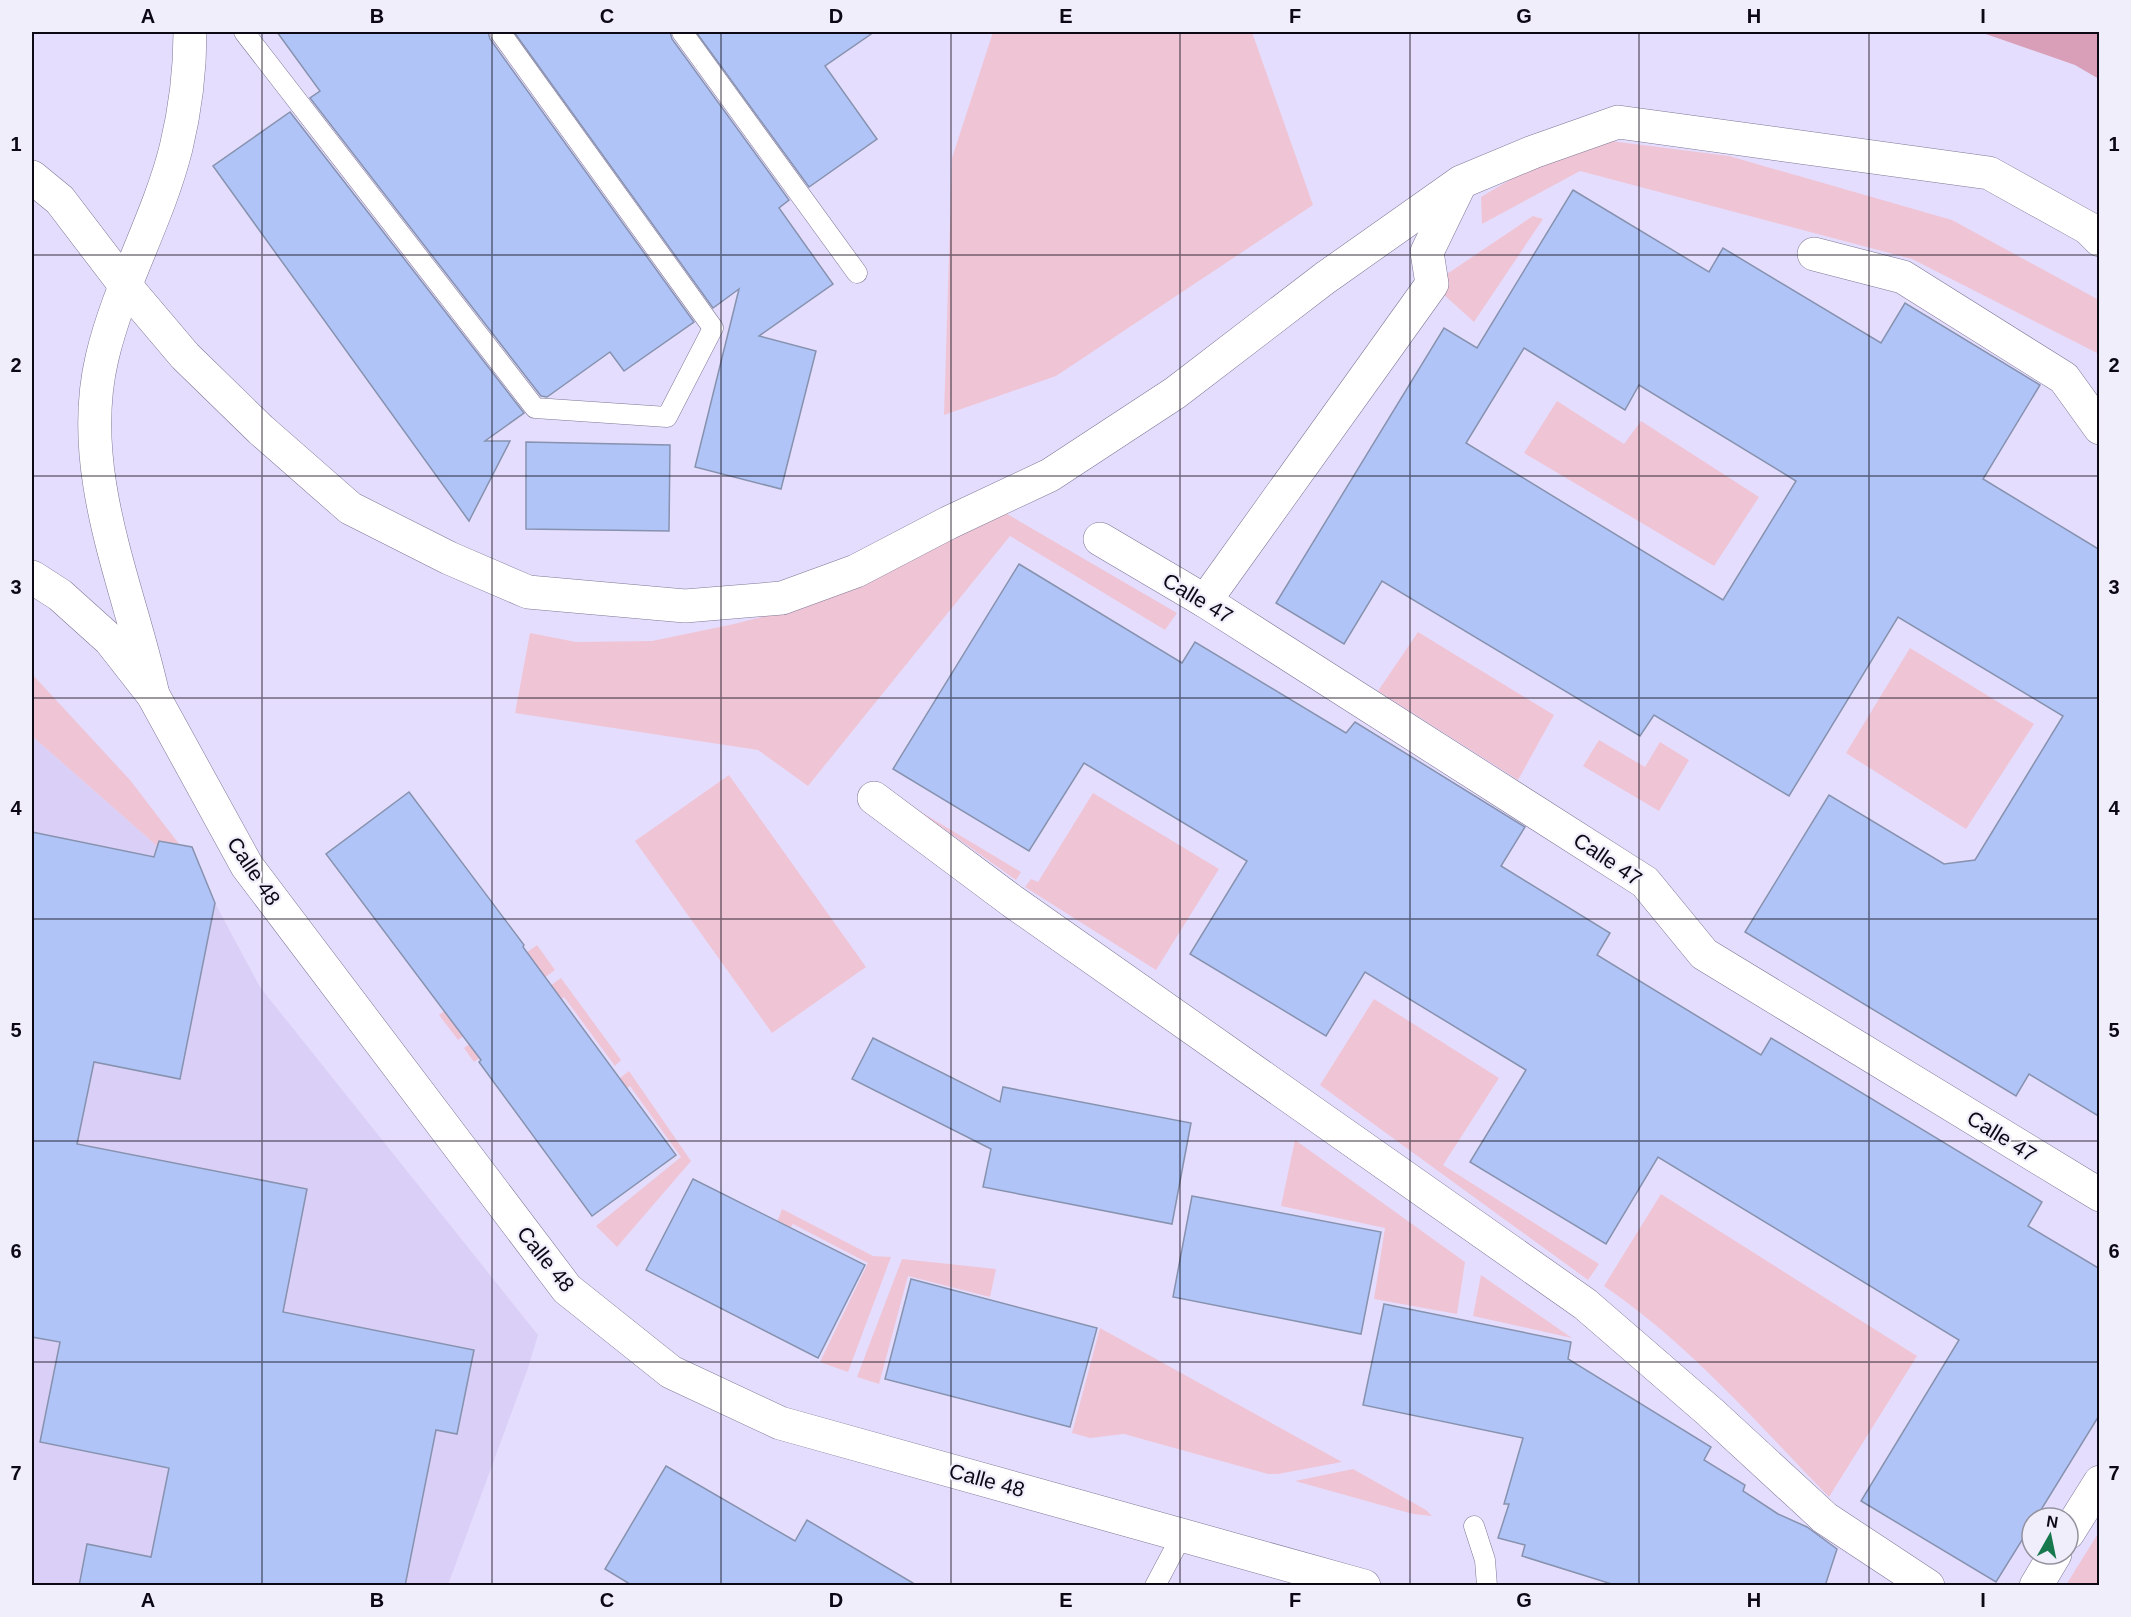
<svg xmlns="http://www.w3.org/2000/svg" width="2131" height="1617" font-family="Arial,sans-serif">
<rect width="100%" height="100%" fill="#e5ddfe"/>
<polygon fill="#dad0f7" points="32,736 157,846 159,841 192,847 215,903 260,987 538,1335 528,1368 448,1585 32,1585"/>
<g fill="#efc5d6">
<polygon points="993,32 1252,32 1313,205 1056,376 944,415 952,158"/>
<polygon points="1611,141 1729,156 1952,220 2099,300 2099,354 1912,259 1580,171 1482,224 1481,197 1538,163"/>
<polygon points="1533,216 1543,219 1474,322 1432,284"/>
<polygon points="1557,401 1624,444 1641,421 1759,497 1714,566 1524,453"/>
<polygon points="1002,511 1177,613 1165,630 1010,536 808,786 758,750 515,713 530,633 576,642 652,641 734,624 807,605"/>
<polygon points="1418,632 1554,715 1518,780 1378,691"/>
<polygon points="1910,648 2034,724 1966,829 1846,753"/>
<polygon points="32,674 130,780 179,844 159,841 157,846 32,736"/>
<polygon points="1599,740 1645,767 1660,742 1689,760 1659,811 1583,766"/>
<polygon points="729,775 866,967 772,1033 635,841"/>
<polygon points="1093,793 1219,869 1156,970 1025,887 1031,879 1038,882"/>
<polygon points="916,809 1021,872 1016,880"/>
<polygon points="537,945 555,970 458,1040 439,1015"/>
<polygon points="561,978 621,1060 615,1066 564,997 474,1062 464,1048"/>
<polygon points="1374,999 1499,1078 1443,1165 1599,1264 1588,1280 1320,1085"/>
<polygon points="629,1071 691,1161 617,1247 596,1226 681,1157 630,1086 612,1098 606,1089"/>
<polygon points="1295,1140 1465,1262 1457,1314 1374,1299 1385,1228 1281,1206"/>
<path d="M 1661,1194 L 1917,1356 L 1829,1497 C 1757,1423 1690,1345 1604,1286 Z"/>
<polygon points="782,1209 873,1256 891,1257 848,1372 820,1362 868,1263 793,1224 788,1231 776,1225"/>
<polygon points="902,1259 996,1269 990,1297 908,1276 879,1384 857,1377"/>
<polygon points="1481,1275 1572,1338 1473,1316"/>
<polygon points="1100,1328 1342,1462 1278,1474 1268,1474 1124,1434 1090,1438 1072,1433"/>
<polygon points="1353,1469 1426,1510 1432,1516 1413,1514 1295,1481"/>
<polygon points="2099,1532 2099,1585 2066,1585"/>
</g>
<polygon fill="#d99fb8" points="1980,32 2099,32 2099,79 2075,65"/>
<g fill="#b0c4f7" stroke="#8792af" stroke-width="1.5" fill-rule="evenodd">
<polygon points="277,32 488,32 490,39 694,322 624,371 610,352 547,397 541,396 310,98 320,91"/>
<polygon points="514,32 670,32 672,39 789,200 779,208 833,284 759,336 816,351 781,489 695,467 739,289 713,308"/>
<polygon points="696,32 874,32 825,66 877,139 809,187"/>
<polygon points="290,112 524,413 485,441 510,441 469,521 213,166"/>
<path d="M 1573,190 L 1709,272 L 1723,248 L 1881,343 L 1905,303 L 2040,385 L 1983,479 L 2100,550 L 2100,1117 L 2029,1074 L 2016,1096 L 1745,932 L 1829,795 L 1944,864 L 1975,860 L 2063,716 L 1898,617 L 1789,796 L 1654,715 L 1640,736 L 1382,581 L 1344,644 L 1276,603 L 1444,328 L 1477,348 ZM 1524,348 L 1625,410 L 1639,385 L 1796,481 L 1723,600 L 1466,443 Z"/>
<polygon points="526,442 670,445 669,531 526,529"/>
<polygon points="1019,564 1182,663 1195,642 1346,733 1355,722 1525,827 1501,866 1610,933 1597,955 1761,1055 1771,1038 2042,1202 2028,1226 2100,1269 2100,1414 2036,1518 2032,1518 2032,1524 1996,1582 1861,1501 1959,1340 1658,1157 1606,1244 1470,1162 1526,1070 1365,972 1326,1036 1190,954 1247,861 1084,763 1029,851 893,769"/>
<polygon points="409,792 524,945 523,947 676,1155 592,1216 479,1062 481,1060 326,854"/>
<polygon points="32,832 154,857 159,841 192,847 215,903 180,1079 94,1062 77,1144 307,1189 283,1312 474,1350 457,1434 436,1430 405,1586 79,1586 87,1544 151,1557 169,1468 40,1442 60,1342 32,1337"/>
<polygon points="873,1038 1000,1102 1003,1087 1191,1123 1172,1224 983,1187 991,1149 852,1079"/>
<polygon points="693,1179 865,1265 818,1358 646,1270"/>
<polygon points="1192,1196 1381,1232 1361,1334 1173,1297"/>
<polygon points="911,1279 1097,1328 1070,1427 885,1379"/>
<polygon points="1384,1304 1571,1342 1568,1359 1711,1447 1704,1460 1745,1485 1743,1491 1778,1514 1807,1527 1837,1549 1825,1586 1618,1586 1522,1556 1525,1545 1498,1538 1509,1504 1504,1504 1523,1438 1363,1405"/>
<polygon points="666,1466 795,1541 807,1520 918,1586 633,1586 605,1569"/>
</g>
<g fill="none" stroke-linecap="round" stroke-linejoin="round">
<defs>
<g id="service">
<polyline points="244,32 535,408 667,417 713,328 500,32"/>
<polyline points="682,32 857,273"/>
<polyline points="1474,1526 1485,1560 1487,1586"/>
<polyline points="1155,1586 1182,1535"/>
</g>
<g id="minor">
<polyline points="32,177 60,200 124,284 185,356 261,430 350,508 449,558 528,592 685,606 782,598 856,571 948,523 1050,475 1175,393 1325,278 1461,182 1533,152 1618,122 1989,173 2088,228 2100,240"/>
<polyline points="1814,254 1903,277 2064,378 2100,428"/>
<polyline points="1100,539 1205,601 1645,882 1704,954 2100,1195"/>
<polyline points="1205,601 1432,284 1427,252 1459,186"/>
<path d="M 153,695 C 129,586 75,472 102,358 C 119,285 158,220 176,148 C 185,111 190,70 190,32"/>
<polyline points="874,798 1012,901 1585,1304 1710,1412 1825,1518 1928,1586"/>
<polyline points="2068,1533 2100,1482"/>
<polyline points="2036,1586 2055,1554"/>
</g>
<polyline id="tertiary" points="32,577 60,595 110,640 153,695 247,866 567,1289 671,1372 780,1423 1364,1586"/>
</defs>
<use href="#service" stroke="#7f7795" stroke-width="21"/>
<use href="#minor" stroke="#7f7795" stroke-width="34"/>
<use href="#tertiary" stroke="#7f7795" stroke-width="34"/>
<use href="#service" stroke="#fff" stroke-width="20"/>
<use href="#minor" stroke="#fff" stroke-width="33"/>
<use href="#tertiary" stroke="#fff" stroke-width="33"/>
</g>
<path fill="none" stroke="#0c0914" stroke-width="1.5" stroke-opacity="0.55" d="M 262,32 L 262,1586M 492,32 L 492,1586M 721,32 L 721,1586M 951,32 L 951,1586M 1180,32 L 1180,1586M 1410,32 L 1410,1586M 1639,32 L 1639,1586M 1869,32 L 1869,1586M 32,255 L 2100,255M 32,476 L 2100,476M 32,698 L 2100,698M 32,919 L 2100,919M 32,1141 L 2100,1141M 32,1362 L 2100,1362"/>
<g text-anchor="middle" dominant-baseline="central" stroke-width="4.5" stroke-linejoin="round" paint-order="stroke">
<g font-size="21" fill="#0c0914" stroke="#f1eefb">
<text transform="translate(1198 598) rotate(31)">Calle 47</text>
<text transform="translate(1608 859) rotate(34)">Calle 47</text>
<text transform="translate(254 871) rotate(56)">Calle 48</text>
<text transform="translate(2002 1136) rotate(32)">Calle 47</text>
<text transform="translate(546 1259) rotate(51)">Calle 48</text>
<text transform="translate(987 1480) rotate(15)">Calle 48</text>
</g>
</g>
<rect width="2131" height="1617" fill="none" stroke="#f1eefb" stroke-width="66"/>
<g transform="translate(2050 1536) rotate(9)"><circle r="28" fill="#f1eefb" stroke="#95929f" stroke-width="1.5"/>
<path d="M0-4.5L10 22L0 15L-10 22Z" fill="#17774d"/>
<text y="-9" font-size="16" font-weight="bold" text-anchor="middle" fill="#0c0914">N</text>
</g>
<rect x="33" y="33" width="2065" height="1551" fill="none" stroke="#0c0914" stroke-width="2"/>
<g font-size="20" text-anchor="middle" font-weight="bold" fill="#0c0914">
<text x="148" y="23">A</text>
<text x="377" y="23">B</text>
<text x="607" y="23">C</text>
<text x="836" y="23">D</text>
<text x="1066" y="23">E</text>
<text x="1295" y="23">F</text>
<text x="1524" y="23">G</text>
<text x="1754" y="23">H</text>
<text x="1983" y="23">I</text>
<text x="16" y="151">1</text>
<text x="2114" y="151">1</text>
<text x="16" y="372">2</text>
<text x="2114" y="372">2</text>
<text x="16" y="594">3</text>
<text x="2114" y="594">3</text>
<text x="16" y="815">4</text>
<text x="2114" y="815">4</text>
<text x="16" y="1037">5</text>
<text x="2114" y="1037">5</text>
<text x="16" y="1258">6</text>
<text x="2114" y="1258">6</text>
<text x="16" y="1480">7</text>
<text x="2114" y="1480">7</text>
<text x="148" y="1607">A</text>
<text x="377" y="1607">B</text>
<text x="607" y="1607">C</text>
<text x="836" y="1607">D</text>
<text x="1066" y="1607">E</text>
<text x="1295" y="1607">F</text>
<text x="1524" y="1607">G</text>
<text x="1754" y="1607">H</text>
<text x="1983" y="1607">I</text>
</g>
</svg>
